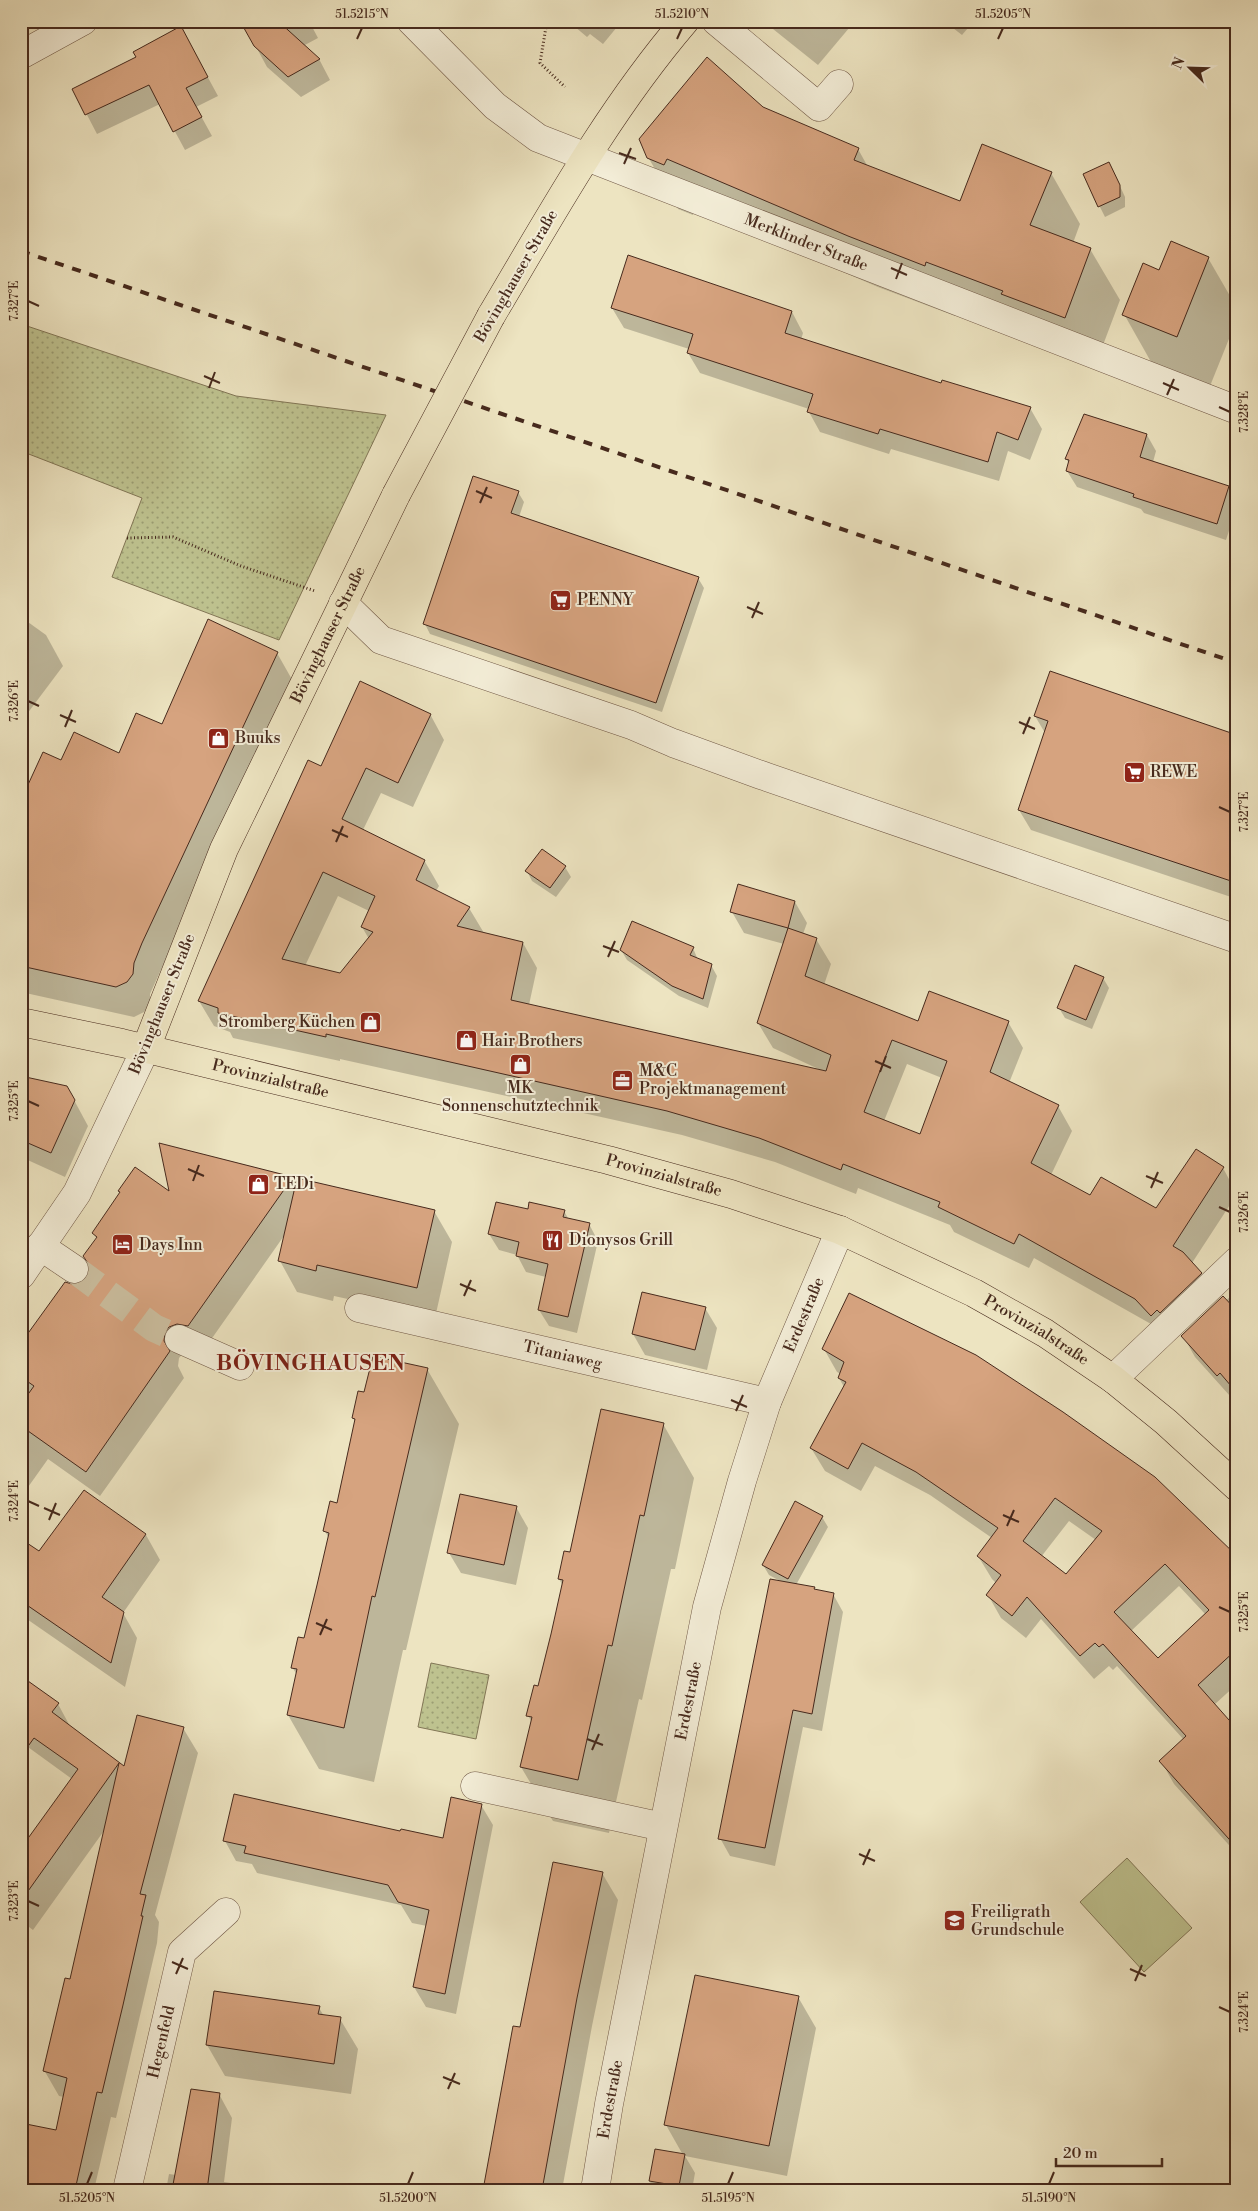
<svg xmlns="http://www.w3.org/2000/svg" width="1258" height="2211" font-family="'Libre Bodoni',serif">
<defs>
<pattern id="green-dots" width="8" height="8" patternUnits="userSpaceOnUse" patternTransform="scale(1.25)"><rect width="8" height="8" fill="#bec28f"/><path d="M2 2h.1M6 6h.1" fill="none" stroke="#9c9e74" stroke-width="1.8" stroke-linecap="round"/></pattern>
</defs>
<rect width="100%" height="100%" fill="#ede4c1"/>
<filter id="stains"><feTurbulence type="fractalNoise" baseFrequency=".004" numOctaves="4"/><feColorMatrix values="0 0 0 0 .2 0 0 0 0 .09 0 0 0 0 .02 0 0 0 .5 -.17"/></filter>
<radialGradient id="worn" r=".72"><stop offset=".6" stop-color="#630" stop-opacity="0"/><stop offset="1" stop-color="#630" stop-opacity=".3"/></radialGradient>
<g fill="url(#green-dots)" stroke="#827656">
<polygon points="21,324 236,396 386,415 279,640 112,577 142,498 21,451"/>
<polygon points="431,1663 489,1675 476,1739 418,1727"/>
</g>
<polygon fill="#bec28f" stroke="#827656" points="1127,1858 1192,1928 1144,1972 1080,1902"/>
<g fill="#0003" fill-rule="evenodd">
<polygon points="242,21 309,21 318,38 303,46 319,59 330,80 301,97 267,67"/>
<polygon points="568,21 622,21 603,44 590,34 587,37"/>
<polygon points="769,21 855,21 818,65 773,29"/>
<polygon points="944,21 974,21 962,35"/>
<polygon points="181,28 218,96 196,107 212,136 185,150 160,104 97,134 74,90 137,58"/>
<polygon points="762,108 858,149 868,167 961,203 1051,173 1080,224 1073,243 1090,249 1120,300 1094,369 956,313 955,316 878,287 696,209 693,215 678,209 648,157"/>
<polygon points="1114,173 1125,197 1125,207 1105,217 1084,175"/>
<polygon points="1208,258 1237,308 1237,319 1208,391 1155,369 1124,314 1160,271"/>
<polygon points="612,308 792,312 803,333 801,340 942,384 1030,408 1042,429 1030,460 1008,451 999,481 891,449 889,454 820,432 809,412 809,409 700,373 688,353 689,349 624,328"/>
<polygon points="1147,435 1156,451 1153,462 1228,487 1237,502 1237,506 1226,540 1144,513 1141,509 1077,487 1067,471 1069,464 1066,458"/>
<polygon points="518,492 524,502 519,517 698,578 704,588 662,712 430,634 425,624"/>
<polygon points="21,617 46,635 63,666 21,722"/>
<polygon points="277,653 294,683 159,974 150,994 150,1005 144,1012 134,1017 21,992 21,801 61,762 120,754"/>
<path d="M 430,714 L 444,740 L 413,807 L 381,793 L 363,830 L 424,860 L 439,886 L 436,891 L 469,908 L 484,933 L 523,943 L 537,968 L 529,1005 L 825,1072 L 773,1048 L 758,1023 L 784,944 L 744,933 L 732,912 L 795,902 L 807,923 L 803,934 L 816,939 L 831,964 L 824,985 L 919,1022 L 1008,1022 L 1023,1048 L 1009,1083 L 1058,1106 L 1072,1131 L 1051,1175 L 1090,1197 L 1157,1210 L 1223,1168 L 1237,1194 L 1192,1263 L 1201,1273 L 1216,1298 L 1166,1340 L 1151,1324 L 1034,1258 L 1029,1268 L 954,1232 L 950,1225 L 858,1188 L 856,1194 L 775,1162 L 682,1135 L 340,1059 L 340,1061 L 233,1038 L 230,1032 L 214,1026 L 199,1001 L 321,768 ZM 338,896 L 369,911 L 362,927 L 369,939 L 341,975 L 305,966 ZM 907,1064 L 942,1078 L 921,1136 L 884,1121 Z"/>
<polygon points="1035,716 1237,736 1237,899 1031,830 1019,810 1045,733"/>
<polygon points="565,867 571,877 556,897 532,881 527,871"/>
<polygon points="693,948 698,960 711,965 717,976 708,1008 679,996 627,960 621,950"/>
<polygon points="1103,978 1109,988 1092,1029 1065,1018 1059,1008"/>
<polygon points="21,1077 67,1087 88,1126 65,1177 21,1157"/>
<polygon points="161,1145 293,1178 297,1185 434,1211 452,1242 435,1318 334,1296 333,1301 297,1292 280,1261 286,1233 203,1351 184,1352 179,1358 178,1366 184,1378 100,1496 48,1459 21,1497 21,1406 28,1396 21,1391 21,1345 72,1286 81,1284 88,1278 97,1239 93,1233 171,1194"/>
<polygon points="564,1211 569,1220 589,1224 598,1241 577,1333 549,1326 539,1310 546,1277 526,1272 517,1255 499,1250 489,1234"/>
<polygon points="1230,1297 1237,1304 1237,1398 1233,1394 1230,1396 1195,1357 1183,1336"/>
<polygon points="705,1308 717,1328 707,1370 645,1355 633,1334"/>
<path d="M 824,1349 L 1237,1559 L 1237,1684 L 1214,1705 L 1237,1730 L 1237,1854 L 1174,1784 L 1161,1761 L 1184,1740 L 1117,1666 L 1113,1670 L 1109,1666 L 1094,1679 L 1041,1619 L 1026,1638 L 1001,1618 L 988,1595 L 996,1583 L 992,1579 L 978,1556 L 992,1538 L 930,1495 L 875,1466 L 861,1491 L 825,1471 L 811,1448 L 844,1387 L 839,1378 L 841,1374 L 837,1372 ZM 1069,1521 L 1096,1540 L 1066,1576 L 1041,1557 ZM 1179,1586 L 1206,1615 L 1158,1659 L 1131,1631 Z"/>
<polygon points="427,1369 459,1424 406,1650 403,1650 374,1782 319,1769 288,1715 297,1675 292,1667 304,1640 329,1539 325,1531 337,1504 356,1423 353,1418 365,1394"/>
<polygon points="663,1424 694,1478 675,1569 671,1569 642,1700 639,1699 609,1833 553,1821 521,1767 532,1723 528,1715 539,1687 563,1586 559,1579 571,1553"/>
<polygon points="84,1491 146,1535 160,1560 123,1613 137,1638 125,1687 21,1615 21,1540 40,1553"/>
<polygon points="516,1507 528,1528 516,1585 461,1573 449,1553"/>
<polygon points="822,1517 828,1527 796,1585 833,1594 843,1612 822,1731 803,1727 775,1866 730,1856 720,1838 782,1582 769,1575 763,1565"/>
<polygon points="58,1704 71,1728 125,1768 183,1728 198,1753 155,1915 159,1922 157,1943 116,2118 111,2117 94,2190 21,2190 57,2132 64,2097 59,2096 44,2070 71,1980 106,1828 33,1930 21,1921 21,1849 72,1779 21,1742"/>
<polygon points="481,1805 493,1825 456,2014 426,2007 414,1987 427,1926 412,1923 401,1905 257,1873 252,1864 236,1861 225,1841 401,1833 444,1839"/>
<polygon points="602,1873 618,1900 592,2026 562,2190 484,2190 521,2029"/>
<polygon points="798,1997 816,2028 787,2176 685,2156 695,2173 692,2190 649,2190 656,2150 683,2155 666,2125"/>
<polygon points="319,2008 324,2016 340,2019 358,2049 351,2094 225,2076 207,2045"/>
<polygon points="1237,2084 1237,2096 1232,2088"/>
<polygon points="219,2094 232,2118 224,2182 279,2190 166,2190 169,2174 176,2175"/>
</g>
<g fill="#d6a37f" stroke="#472a1d" fill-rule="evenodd">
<polygon points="240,21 278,21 320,59 288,77 254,46"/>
<polygon points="181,26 208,77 186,88 202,117 173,132 149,85 85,115 72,89 136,57 133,52"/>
<polygon points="707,57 763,107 859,148 854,160 960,201 982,144 1052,172 1030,225 1091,248 1065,318 1001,294 1003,291 926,262 925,266 848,236 667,159 664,165 647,158 639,139"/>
<polygon points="1109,162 1120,185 1120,197 1098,207 1083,174"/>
<polygon points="1171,241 1209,257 1177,337 1122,315 1143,263 1159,270"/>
<polygon points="628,255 792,311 785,333 941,383 942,380 1031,407 1018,440 997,432 988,462 880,429 878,434 807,412 813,394 687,353 693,334 611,308"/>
<polygon points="1084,414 1147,434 1140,457 1229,486 1217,524 1133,497 1134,494 1066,471 1069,460 1065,459"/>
<polygon points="473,476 519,491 511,513 699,577 656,703 423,624"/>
<polygon points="208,619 278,652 142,943 134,963 133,974 127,982 116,987 21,966 21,800 43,752 61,760 74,732 119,753 136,713 162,724"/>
<polygon points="1050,671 1237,735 1237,883 1018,810 1048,721 1034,716"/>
<path d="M 360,681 L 431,714 L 398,783 L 366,768 L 342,819 L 425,860 L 416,880 L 470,907 L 457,926 L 523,942 L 511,1000 L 826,1071 L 831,1055 L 757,1023 L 788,928 L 817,938 L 805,976 L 918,1021 L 929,991 L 1009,1021 L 990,1072 L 1059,1105 L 1031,1163 L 1090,1195 L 1101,1177 L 1156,1208 L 1196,1149 L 1224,1167 L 1173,1246 L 1183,1252 L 1202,1273 L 1160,1313 L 1157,1310 L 1151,1316 L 1135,1299 L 1019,1234 L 1014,1244 L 938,1207 L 940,1202 L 843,1164 L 841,1170 L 759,1138 L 667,1111 L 326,1034 L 326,1037 L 218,1013 L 218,1008 L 198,1001 L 308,760 L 321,766 ZM 323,872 L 375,896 L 361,927 L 373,932 L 340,973 L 282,959 ZM 892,1040 L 947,1061 L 920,1134 L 864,1112 Z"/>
<polygon points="542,849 566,866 550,888 525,871"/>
<polygon points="738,884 795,901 788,928 730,912"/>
<polygon points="632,921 694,947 690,955 712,964 703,999 672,986 620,950"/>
<polygon points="1075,965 1104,977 1086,1020 1057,1008"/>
<polygon points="21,1076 67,1086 75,1100 51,1153 21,1140"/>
<polygon points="159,1143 293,1177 188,1326 177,1324 169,1327 165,1332 164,1341 170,1351 86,1472 21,1426 21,1404 34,1386 21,1377 21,1343 65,1282 72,1284 80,1283 87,1277 89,1271 88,1263 83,1256 97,1237 92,1233 120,1192 118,1191 135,1167 169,1191"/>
<polygon points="297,1178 435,1210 417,1288 317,1265 316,1271 278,1261"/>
<polygon points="496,1202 528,1209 529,1202 565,1210 563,1217 590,1223 568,1317 538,1310 548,1264 516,1256 519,1242 488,1234"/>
<polygon points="642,1292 706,1307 695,1350 632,1334"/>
<path d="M 849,1293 L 976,1355 L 1063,1412 L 1155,1477 L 1237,1556 L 1237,1649 L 1198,1685 L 1237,1729 L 1237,1848 L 1159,1761 L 1186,1736 L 1103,1644 L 1099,1647 L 1095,1643 L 1080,1656 L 1027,1597 L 1012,1616 L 986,1595 L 1001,1575 L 977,1556 L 998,1528 L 916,1472 L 862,1443 L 848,1469 L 810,1448 L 846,1382 L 838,1378 L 844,1362 L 822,1349 ZM 1055,1498 L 1102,1531 L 1066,1574 L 1023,1541 ZM 1165,1564 L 1209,1610 L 1158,1658 L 1114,1612 Z"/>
<polygon points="1223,1296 1237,1311 1237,1393 1220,1373 1217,1376 1181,1336"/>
<polygon points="373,1356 428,1368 375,1597 372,1596 344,1728 287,1715 297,1669 291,1668 298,1637 304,1638 317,1585 329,1533 323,1531 330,1501 337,1503 355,1419 352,1418 358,1391 364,1392"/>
<polygon points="601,1409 664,1423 644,1516 640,1515 612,1646 608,1645 578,1780 520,1767 532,1717 526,1716 534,1685 538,1686 551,1634 563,1580 558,1579 564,1551 570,1552"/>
<polygon points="84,1490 146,1534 102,1597 124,1612 111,1663 21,1601 21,1539 39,1551"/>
<polygon points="460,1494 517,1506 504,1565 447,1553"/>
<polygon points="795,1501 823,1516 788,1579 762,1565"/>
<polygon points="770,1579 815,1587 814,1589 834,1593 812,1714 793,1710 765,1848 718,1839"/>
<polygon points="21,1676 59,1703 52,1712 124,1766 137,1715 184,1727 140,1894 146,1895 141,1916 143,1916 123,2005 102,2093 97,2092 75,2190 21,2190 21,2123 56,2130 67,2078 43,2071 65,1978 70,1979 119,1763 21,1901 21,1848 78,1769 34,1738 21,1756"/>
<polygon points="234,1794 400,1831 401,1829 443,1838 451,1797 482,1804 445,1994 413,1987 429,1910 398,1902 388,1885 244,1853 246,1846 223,1841"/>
<polygon points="553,1862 603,1872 577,1998 542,2190 483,2190 513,2026 520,2027"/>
<polygon points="695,1975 799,1996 769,2146 664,2125"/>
<polygon points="214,1991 320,2006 318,2014 341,2017 334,2064 206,2045"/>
<polygon points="191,2089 220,2093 207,2190 172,2190"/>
<polygon points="655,2149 685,2154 679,2186 649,2181"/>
</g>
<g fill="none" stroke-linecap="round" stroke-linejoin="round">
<polyline stroke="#ccbfa0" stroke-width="28" stroke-dasharray="28 14" stroke-linecap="butt" points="74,1269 154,1328 179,1339"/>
<defs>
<g id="minor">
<path id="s1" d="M 411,21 L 495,106 L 538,138 L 1237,410"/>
<polyline points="716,21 819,107 839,84"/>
<polyline points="21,55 83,21"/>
<polyline points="343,603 381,640 631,725 673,743 761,775 1237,939"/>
<polyline points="40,1246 74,1269"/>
<polyline points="21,1275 77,1193 146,1048"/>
<path id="s2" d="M 359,1308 L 767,1402"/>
<polyline points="179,1339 240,1366"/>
<polyline points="1113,1379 1237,1261"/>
<polyline points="475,1786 663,1827"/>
<path id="s3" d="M 127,2190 L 182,1952 L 226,1912"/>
<path id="s4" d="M 595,2190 L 609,2104 L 707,1607 L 742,1481 L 767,1402 L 840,1230"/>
</g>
<g id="major">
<path d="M 491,316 C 551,215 608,111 685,21"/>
<path id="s5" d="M 21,1022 L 122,1043 L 608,1160 L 731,1194 L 840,1230 L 974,1293 L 1045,1333 L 1113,1379 L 1166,1422 L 1237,1487"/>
<path id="s6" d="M 146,1048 L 224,849 L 396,495"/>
</g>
</defs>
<use href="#minor" stroke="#705846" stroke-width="29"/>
<use href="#major" stroke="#472a1d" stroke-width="29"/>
<g stroke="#472a1d" stroke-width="3" stroke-dasharray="1 2.5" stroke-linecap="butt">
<polyline points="547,21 540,63 565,87"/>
<polyline points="127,538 173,537 241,566 315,591"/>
</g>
<use href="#minor" stroke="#f3edd7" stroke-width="28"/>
<use href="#major" stroke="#ede4c1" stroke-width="28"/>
<polyline stroke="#472a1d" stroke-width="4" stroke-dasharray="9 9" stroke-linecap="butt" points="21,251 1237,663"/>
<defs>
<polyline id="major-bridge" points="396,495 491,316"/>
</defs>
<use href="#major-bridge" stroke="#472a1d" stroke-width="29" stroke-linecap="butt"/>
<use href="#major-bridge" stroke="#ede4c1" stroke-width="28"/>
</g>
<path fill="none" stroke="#472a1d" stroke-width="2" d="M 357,39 L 362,28M 677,39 L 682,28M 998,39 L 1003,28M 619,153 L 636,159M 624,164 L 631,148M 891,268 L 907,275M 896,279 L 902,263M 28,301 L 39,306M 204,376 L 220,383M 1163,383 L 1179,390M 209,388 L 215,372M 1167,395 L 1174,379M 1219,407 L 1230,412M 476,491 L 492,498M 480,503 L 487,487M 747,607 L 763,614M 752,618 L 759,602M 28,701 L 39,706M 60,715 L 76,722M 1019,722 L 1035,729M 65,727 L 72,710M 1023,734 L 1030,717M 1219,807 L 1230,812M 332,830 L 348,837M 336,842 L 343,826M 603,946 L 619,952M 608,957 L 615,941M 875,1061 L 891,1068M 880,1072 L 886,1056M 28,1101 L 39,1106M 188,1169 L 204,1176M 1146,1176 L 1163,1183M 193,1181 L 199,1165M 1151,1188 L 1158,1172M 1219,1207 L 1230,1212M 460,1284 L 476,1291M 464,1296 L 471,1280M 731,1400 L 747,1407M 736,1411 L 743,1395M 28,1501 L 39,1506M 44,1508 L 60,1515M 1003,1515 L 1019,1522M 49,1520 L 56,1503M 1007,1526 L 1014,1510M 1219,1607 L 1230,1612M 316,1623 L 332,1630M 320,1635 L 327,1619M 587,1739 L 603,1745M 592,1750 L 599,1734M 859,1854 L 875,1861M 863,1865 L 870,1849M 28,1901 L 39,1906M 172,1962 L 188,1969M 1130,1969 L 1146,1976M 176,1974 L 183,1958M 1135,1981 L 1142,1965M 1219,2007 L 1230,2012M 443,2077 L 460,2084M 448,2089 L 455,2073M 87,2184 L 92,2172M 408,2184 L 413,2172M 728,2184 L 733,2172M 1049,2184 L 1054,2172"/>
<defs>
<symbol id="supermarket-square" viewBox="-11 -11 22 22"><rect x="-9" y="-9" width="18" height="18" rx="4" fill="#8f2418" stroke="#f3edd7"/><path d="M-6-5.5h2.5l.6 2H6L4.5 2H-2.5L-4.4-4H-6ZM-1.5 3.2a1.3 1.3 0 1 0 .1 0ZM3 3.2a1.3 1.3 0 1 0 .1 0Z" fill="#fff"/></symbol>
<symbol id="shop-square" viewBox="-11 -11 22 22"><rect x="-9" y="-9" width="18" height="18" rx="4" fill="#8f2418" stroke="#f3edd7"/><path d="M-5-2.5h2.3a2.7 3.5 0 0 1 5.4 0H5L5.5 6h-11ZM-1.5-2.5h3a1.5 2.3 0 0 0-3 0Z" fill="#fff"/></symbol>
<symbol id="office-square" viewBox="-11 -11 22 22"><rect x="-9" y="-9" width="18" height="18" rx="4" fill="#8f2418" stroke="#f3edd7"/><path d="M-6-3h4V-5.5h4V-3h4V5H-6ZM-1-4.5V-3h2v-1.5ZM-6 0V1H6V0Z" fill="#fff"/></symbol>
<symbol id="restaurant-square" viewBox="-11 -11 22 22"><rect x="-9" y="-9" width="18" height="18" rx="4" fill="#8f2418" stroke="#f3edd7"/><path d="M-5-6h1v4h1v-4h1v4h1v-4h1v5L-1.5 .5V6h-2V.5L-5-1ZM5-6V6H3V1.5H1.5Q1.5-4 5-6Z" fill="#fff"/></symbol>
<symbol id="hotel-square" viewBox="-11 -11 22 22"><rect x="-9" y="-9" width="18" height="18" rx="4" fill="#8f2418" stroke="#f3edd7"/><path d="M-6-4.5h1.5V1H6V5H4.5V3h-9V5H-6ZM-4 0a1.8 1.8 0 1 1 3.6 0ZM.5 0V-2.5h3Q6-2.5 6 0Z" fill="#fff"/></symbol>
<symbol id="school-square" viewBox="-11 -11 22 22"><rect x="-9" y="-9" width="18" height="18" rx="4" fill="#8f2418" stroke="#f3edd7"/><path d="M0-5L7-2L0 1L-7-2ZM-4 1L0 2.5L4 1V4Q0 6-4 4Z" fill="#fff"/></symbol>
</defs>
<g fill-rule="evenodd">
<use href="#supermarket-square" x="548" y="588" width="25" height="25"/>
<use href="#shop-square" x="206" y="726" width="25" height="25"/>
<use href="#supermarket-square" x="1122" y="760" width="25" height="25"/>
<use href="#shop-square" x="358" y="1010" width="25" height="25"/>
<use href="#shop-square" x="454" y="1028" width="25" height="25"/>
<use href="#shop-square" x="508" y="1052" width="25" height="25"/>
<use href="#office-square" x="610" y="1068" width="25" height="25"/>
<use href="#shop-square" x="246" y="1172" width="25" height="25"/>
<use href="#restaurant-square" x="540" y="1228" width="25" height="25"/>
<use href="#hotel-square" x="110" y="1232" width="25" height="25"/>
<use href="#school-square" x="942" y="1908" width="25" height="25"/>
</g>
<g text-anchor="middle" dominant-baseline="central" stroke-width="4" stroke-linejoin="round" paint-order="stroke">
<g font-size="16" fill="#472a1d" stroke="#f3edd7">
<text stroke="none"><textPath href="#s1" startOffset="461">Merklinder Straße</textPath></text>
<text transform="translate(516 276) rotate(-60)">Bövinghauser Straße</text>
<text stroke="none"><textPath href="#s6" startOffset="452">Bövinghauser Straße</textPath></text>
<text transform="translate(162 1004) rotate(-68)">Bövinghauser Straße</text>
<text stroke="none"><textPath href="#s5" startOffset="256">Provinzialstraße</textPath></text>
<text stroke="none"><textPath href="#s5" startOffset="661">Provinzialstraße</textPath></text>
<text stroke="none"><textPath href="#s4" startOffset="902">Erdestraße</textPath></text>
<text stroke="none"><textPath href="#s5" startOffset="1066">Provinzialstraße</textPath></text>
<text stroke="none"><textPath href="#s2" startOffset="209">Titaniaweg</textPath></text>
<text stroke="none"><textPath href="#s4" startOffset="498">Erdestraße</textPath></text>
<text stroke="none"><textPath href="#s3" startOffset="152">Hegenfeld</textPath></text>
<text stroke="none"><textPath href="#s4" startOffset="92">Erdestraße</textPath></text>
</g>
<g font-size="16" fill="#472a1d" stroke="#f3edd7" text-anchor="start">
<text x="577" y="600">PENNY</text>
<text x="235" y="738">Buuks</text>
<text x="1150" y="772">REWE</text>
<text x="355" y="1022" text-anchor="end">Stromberg Küchen</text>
<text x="482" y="1041">Hair Brothers</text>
<text x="639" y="1071">M&amp;C<tspan x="639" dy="18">Projektmanagement</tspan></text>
<text x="520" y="1088" text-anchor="middle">MK<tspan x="520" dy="18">Sonnenschutztechnik</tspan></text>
<text x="274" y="1184">TEDi</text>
<text x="569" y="1240">Dionysos Grill</text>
<text x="139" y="1245">Days Inn</text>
<text x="971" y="1912">Freiligrath<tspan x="971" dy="18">Grundschule</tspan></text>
</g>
<g font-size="21" font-weight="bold" letter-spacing="1" fill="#7a1f14" stroke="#f3edd7">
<text x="311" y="1364">BÖVINGHAUSEN</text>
</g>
</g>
<rect width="1258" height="2211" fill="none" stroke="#ede4c1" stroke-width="55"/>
<g transform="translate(1190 68) rotate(293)" stroke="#f3edd7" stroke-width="4" paint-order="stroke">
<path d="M0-4L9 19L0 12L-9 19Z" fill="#472a1d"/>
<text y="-8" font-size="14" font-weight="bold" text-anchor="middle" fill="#472a1d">N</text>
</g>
<path d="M1056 2158v8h106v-8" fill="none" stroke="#472a1d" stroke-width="2.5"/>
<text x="1063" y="2158" font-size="15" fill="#472a1d" stroke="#f3edd7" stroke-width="4" paint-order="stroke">20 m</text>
<rect x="28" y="28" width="1202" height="2156" fill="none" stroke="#472a1d" stroke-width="2"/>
<g font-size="12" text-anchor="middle" fill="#472a1d">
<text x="362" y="18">51.5215°N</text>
<text x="682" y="18">51.5210°N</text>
<text x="1003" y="18">51.5205°N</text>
<text transform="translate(14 301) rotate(-90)" y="4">7.327°E</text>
<text transform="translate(1244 412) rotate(-90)" y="4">7.328°E</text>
<text transform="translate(14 701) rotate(-90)" y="4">7.326°E</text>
<text transform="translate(1244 812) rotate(-90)" y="4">7.327°E</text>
<text transform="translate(14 1101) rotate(-90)" y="4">7.325°E</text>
<text transform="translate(1244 1212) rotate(-90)" y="4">7.326°E</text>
<text transform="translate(14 1501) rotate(-90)" y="4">7.324°E</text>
<text transform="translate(1244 1612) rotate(-90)" y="4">7.325°E</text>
<text transform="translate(14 1901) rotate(-90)" y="4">7.323°E</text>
<text transform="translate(1244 2012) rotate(-90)" y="4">7.324°E</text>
<text x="87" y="2202">51.5205°N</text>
<text x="408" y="2202">51.5200°N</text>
<text x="728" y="2202">51.5195°N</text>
<text x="1049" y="2202">51.5190°N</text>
</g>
<rect width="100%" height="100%" filter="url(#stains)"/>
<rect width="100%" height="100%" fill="url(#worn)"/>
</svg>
